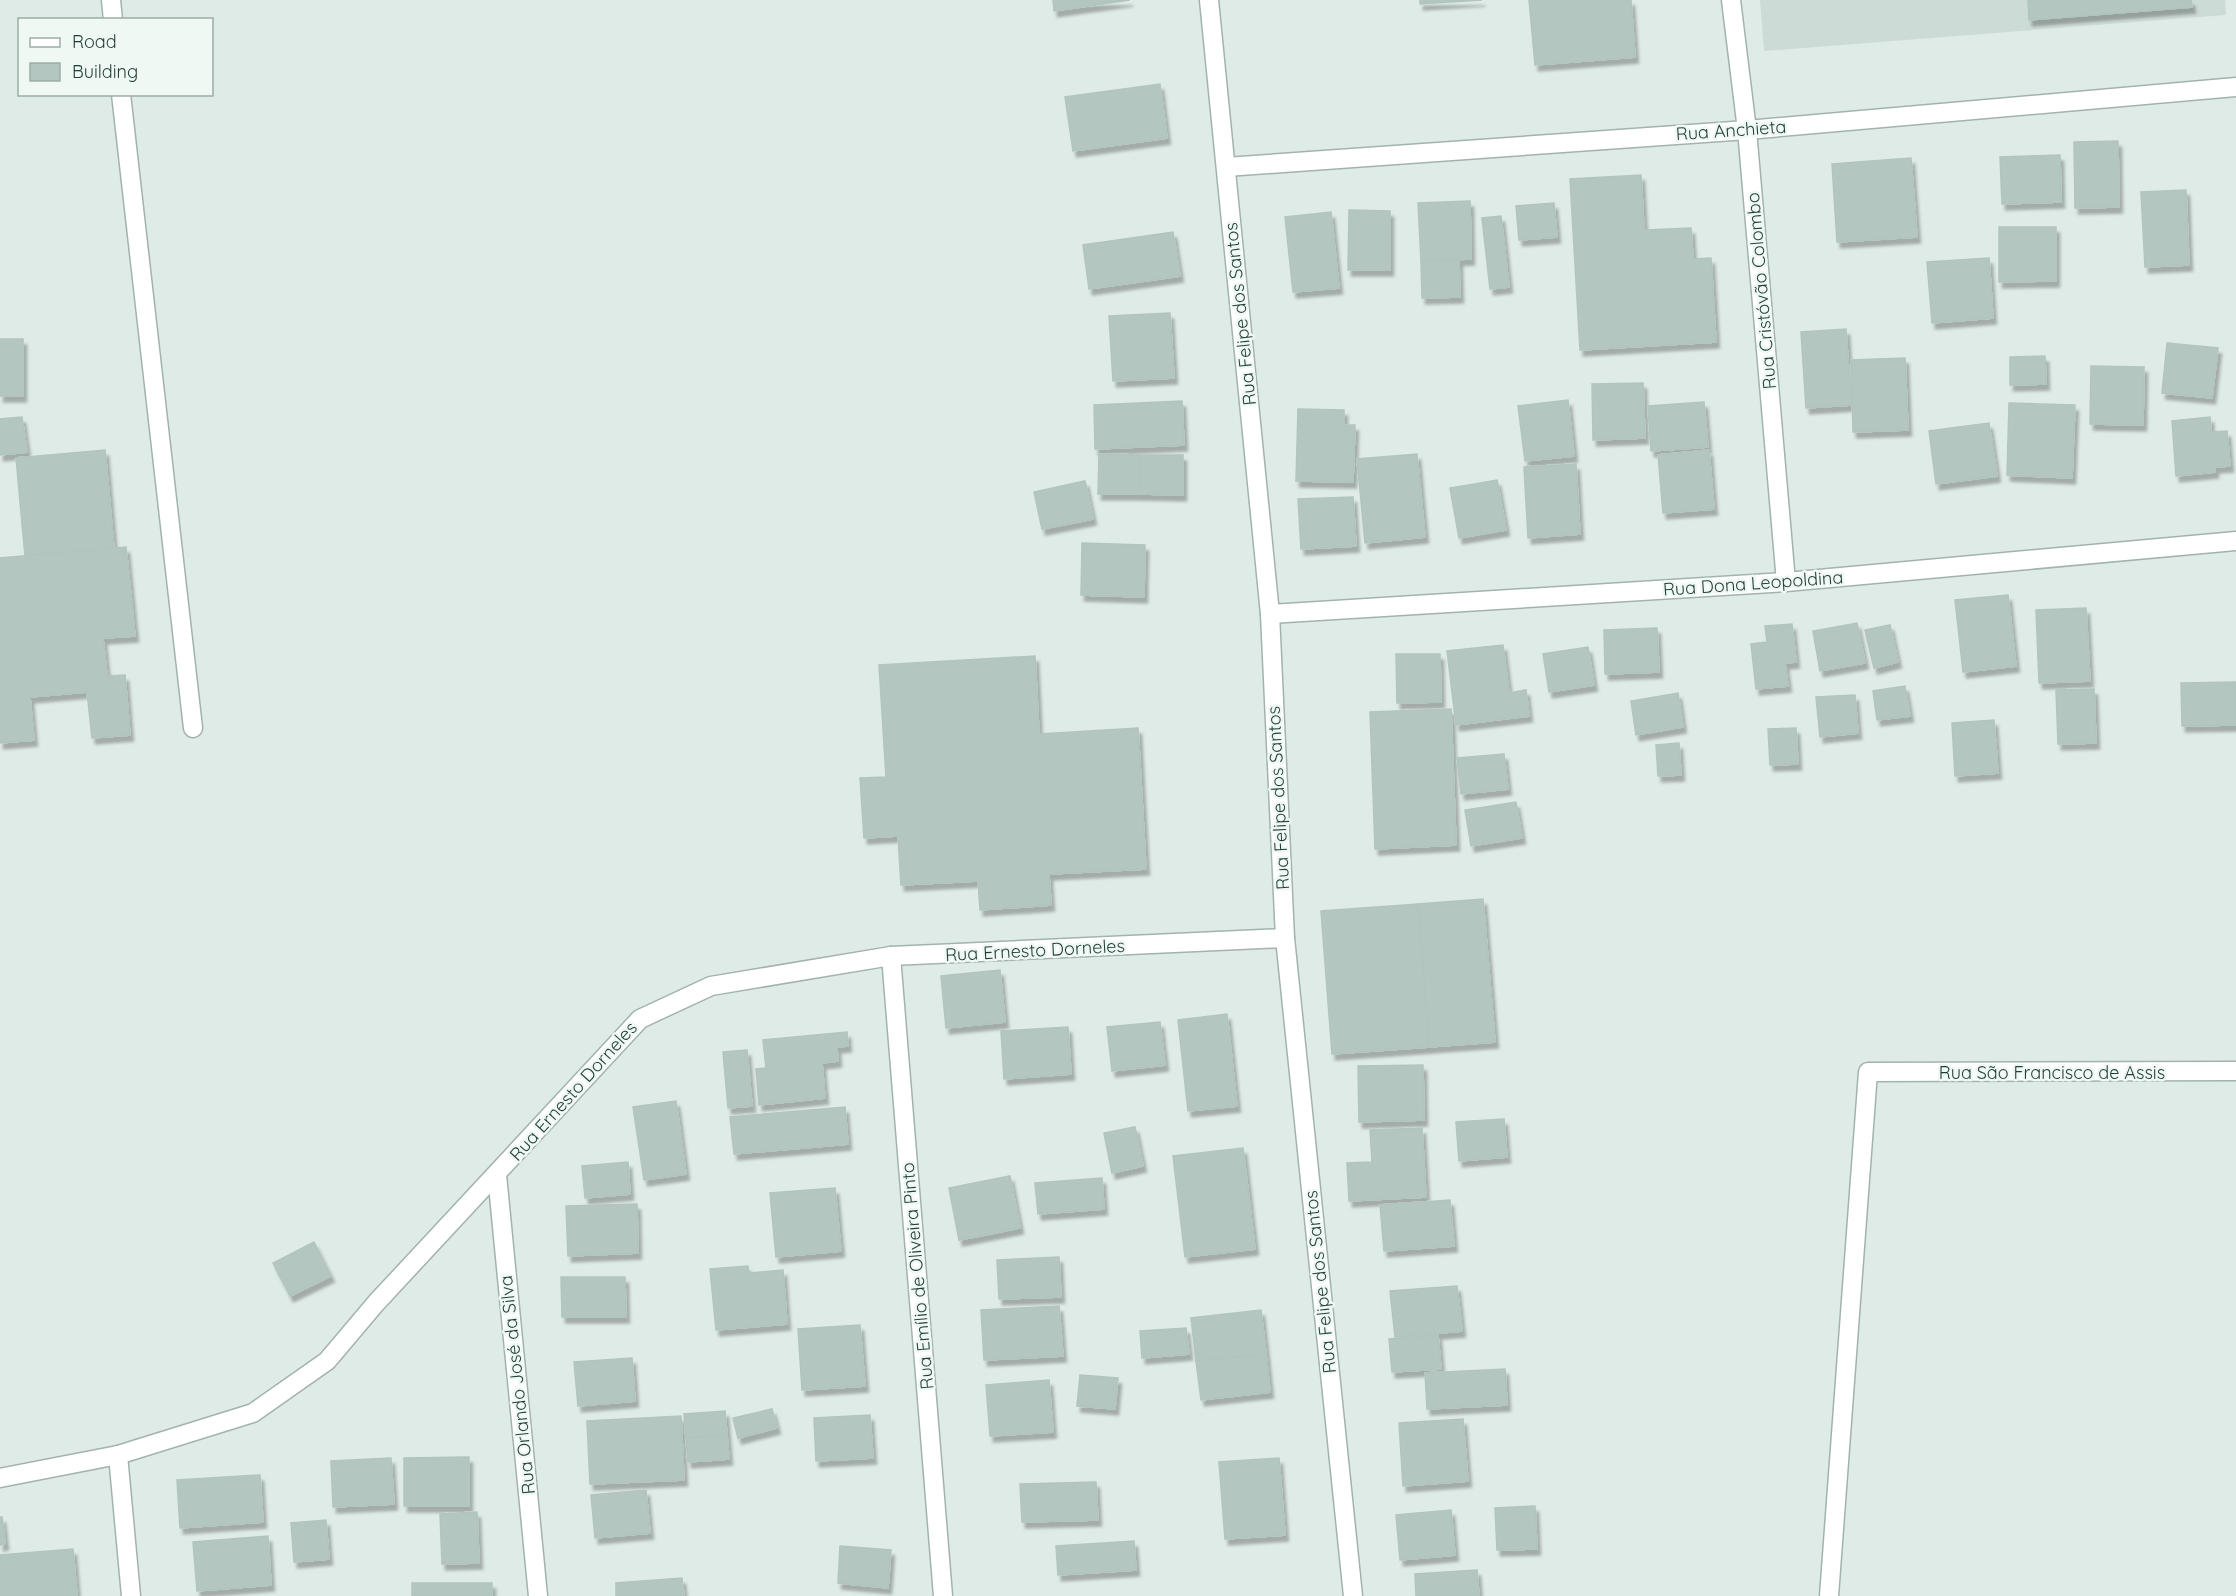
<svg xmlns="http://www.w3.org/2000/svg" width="2236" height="1596" font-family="Quicksand,sans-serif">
<defs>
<filter id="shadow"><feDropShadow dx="3.5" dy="6" stdDeviation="1.5" flood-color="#0004"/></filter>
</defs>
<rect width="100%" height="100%" fill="#dfebe7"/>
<polygon fill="#cddbd6" points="1760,0 2225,0 2226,15 1764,51"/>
<g fill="#b4c6c0" stroke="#b1c5be" stroke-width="1.5" filter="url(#shadow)">
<polygon points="1053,0 1130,0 1054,11"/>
<polygon points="1420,0 1482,0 1420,4"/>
<polygon points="1529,0 1631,0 1635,57 1535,65"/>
<polygon points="2028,0 2191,0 2192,7 2029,20"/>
<polygon points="1160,84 1167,138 1073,151 1065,97"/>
<polygon points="2118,141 2119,207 2075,208 2074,142"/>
<polygon points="2060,155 2061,202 2002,204 2000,157"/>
<polygon points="1911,158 1917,237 1837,242 1832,164"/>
<polygon points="1641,175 1644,230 1691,228 1693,259 1711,258 1716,342 1580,350 1570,179"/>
<polygon points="2186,190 2189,265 2145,267 2141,192"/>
<polygon points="1470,201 1471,259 1421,261 1418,203"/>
<polygon points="1554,203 1557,237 1519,240 1516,206"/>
<polygon points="1349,210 1390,211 1390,270 1348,270"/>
<polygon points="1331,212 1339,288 1293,292 1285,217"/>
<polygon points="1501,216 1509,287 1490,289 1482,218"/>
<polygon points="1999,227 2056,227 2056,281 1999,282"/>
<polygon points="1173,232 1180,276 1089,289 1083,245"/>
<polygon points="1989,258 1993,318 1932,323 1927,262"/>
<polygon points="1459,260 1460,297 1422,298 1421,261"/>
<polygon points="1170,313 1174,378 1113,381 1109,316"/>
<polygon points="1846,329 1851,405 1806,408 1801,332"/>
<rect x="0" y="339" width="23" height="57"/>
<polygon points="2167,343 2218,348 2212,398 2162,393"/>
<polygon points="2045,356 2046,384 2010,385 2010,357"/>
<polygon points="1905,358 1908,430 1853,432 1851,360"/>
<polygon points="2091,366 2144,367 2143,425 2090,424"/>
<polygon points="1643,383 1645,438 1593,440 1592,384"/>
<polygon points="1568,400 1574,456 1525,461 1518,406"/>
<polygon points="1182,401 1184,445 1095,449 1094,405"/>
<polygon points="1704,402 1708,447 1651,451 1648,406"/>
<polygon points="2009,403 2075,405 2072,478 2007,475"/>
<polygon points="1298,409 1344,410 1344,425 1355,425 1353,482 1296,481"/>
<polygon points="22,417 27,452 0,455 0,419"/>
<polygon points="2210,417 2211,432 2227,431 2230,466 2215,467 2215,472 2176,476 2172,421"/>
<polygon points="1989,423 1997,476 1936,484 1929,431"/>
<polygon points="105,450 114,549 25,556 16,458"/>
<polygon points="1709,450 1714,509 1663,513 1658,455"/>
<polygon points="1099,454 1139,455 1139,494 1098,494"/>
<polygon points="1417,454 1425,537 1365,543 1357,459"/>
<polygon points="1139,455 1183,455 1183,495 1139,494"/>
<polygon points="1576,464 1580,534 1528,538 1524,467"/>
<polygon points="1497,480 1506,530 1459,538 1450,488"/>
<polygon points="1085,481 1093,519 1042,529 1034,492"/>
<polygon points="1353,497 1356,546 1301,549 1298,499"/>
<polygon points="1082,543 1145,545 1144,597 1081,595"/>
<polygon points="126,547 135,636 103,638 107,676 125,675 130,735 92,738 87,692 30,697 34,740 0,743 0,558"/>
<polygon points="2008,595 2016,666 1963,672 1955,600"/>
<polygon points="2086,608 2090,681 2039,683 2036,610"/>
<polygon points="1857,623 1865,663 1820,671 1813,631"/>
<polygon points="1792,624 1796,662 1785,663 1788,686 1756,689 1751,644 1767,642 1765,626"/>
<polygon points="1890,625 1898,662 1874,668 1865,630"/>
<polygon points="1657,628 1659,672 1605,674 1604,630"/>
<polygon points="1503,645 1509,693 1526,690 1529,716 1456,725 1447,651"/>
<polygon points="1588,647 1594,685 1549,692 1543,654"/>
<polygon points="1396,654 1440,654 1441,702 1397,703"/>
<polygon points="1035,656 1039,734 1138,728 1146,869 1049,874 1051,905 980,910 978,881 901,885 898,836 864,838 860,778 886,777 879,665"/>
<polygon points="2236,682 2236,725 2182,726 2181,683"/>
<polygon points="1905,686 1910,716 1877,720 1873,691"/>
<polygon points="2094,689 2096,743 2058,744 2056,690"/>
<polygon points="1678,693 1683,727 1636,735 1631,701"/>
<polygon points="1855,695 1858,733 1820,737 1816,697"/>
<polygon points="1451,709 1456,845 1375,849 1370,712"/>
<polygon points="1994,720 1998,773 1955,776 1952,723"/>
<polygon points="1796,728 1798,764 1770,765 1768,729"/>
<polygon points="1679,743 1681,775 1658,776 1656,745"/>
<polygon points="1504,754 1508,789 1461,794 1457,758"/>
<polygon points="1516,802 1522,838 1471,846 1465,810"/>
<polygon points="1483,899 1495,1042 1429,1047 1418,904"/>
<polygon points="1418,904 1429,1047 1332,1054 1321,911"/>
<polygon points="1000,970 1005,1022 946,1028 941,976"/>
<polygon points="1227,1014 1237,1106 1188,1111 1178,1020"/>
<polygon points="1160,1022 1165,1065 1112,1071 1107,1027"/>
<polygon points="1068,1027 1071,1074 1004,1079 1001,1031"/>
<polygon points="847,1032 848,1046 837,1047 838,1061 822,1063 825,1098 759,1105 756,1069 766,1068 763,1040"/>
<polygon points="747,1050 752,1106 728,1108 723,1052"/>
<polygon points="1423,1065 1424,1120 1359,1122 1358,1066"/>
<polygon points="676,1101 686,1174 644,1180 633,1107"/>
<polygon points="845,1107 848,1144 734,1154 730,1117"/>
<polygon points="1504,1119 1507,1157 1459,1161 1456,1122"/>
<polygon points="1135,1127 1143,1166 1112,1173 1104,1133"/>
<polygon points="1422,1128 1426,1197 1349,1201 1347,1163 1372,1162 1370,1130"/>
<polygon points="1243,1148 1255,1249 1185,1257 1173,1156"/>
<polygon points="628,1162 630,1194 585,1198 582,1166"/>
<polygon points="1010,1176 1020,1228 959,1240 949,1188"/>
<polygon points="1102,1178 1104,1209 1038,1214 1035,1183"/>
<polygon points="835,1188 841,1251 776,1257 770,1193"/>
<polygon points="1450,1200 1454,1246 1384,1251 1380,1205"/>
<polygon points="637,1204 638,1253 568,1256 566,1206"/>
<polygon points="314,1242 331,1276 290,1296 273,1263"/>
<polygon points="1059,1257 1061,1297 999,1299 997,1260"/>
<polygon points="748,1266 749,1273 783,1270 787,1324 716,1330 710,1269"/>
<polygon points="561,1277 625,1277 626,1317 562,1317"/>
<polygon points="1457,1286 1462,1331 1395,1337 1390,1291"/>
<polygon points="1059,1306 1063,1356 984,1360 981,1310"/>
<polygon points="1261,1310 1266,1354 1196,1361 1191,1318"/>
<polygon points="860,1325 865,1386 802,1390 798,1329"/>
<polygon points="1186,1328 1189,1354 1142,1358 1140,1331"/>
<polygon points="1438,1335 1441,1369 1392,1372 1389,1339"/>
<polygon points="1266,1354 1270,1392 1201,1400 1196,1361"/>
<polygon points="632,1358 635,1401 578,1406 574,1362"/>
<polygon points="1505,1369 1507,1405 1427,1409 1425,1373"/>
<polygon points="1080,1375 1118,1378 1115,1409 1077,1406"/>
<polygon points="1049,1380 1053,1432 990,1436 986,1385"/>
<polygon points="772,1409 777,1428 738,1438 733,1418"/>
<polygon points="725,1411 727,1435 686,1438 684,1414"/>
<polygon points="870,1415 873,1458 816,1461 814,1418"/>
<polygon points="681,1416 684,1480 590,1484 587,1421"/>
<polygon points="1463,1419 1468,1481 1403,1486 1399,1423"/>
<polygon points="727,1435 729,1459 688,1462 686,1438"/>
<polygon points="469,1457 469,1506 404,1506 404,1458"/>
<polygon points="391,1458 394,1504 333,1507 331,1461"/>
<polygon points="1279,1458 1285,1535 1225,1539 1219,1462"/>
<polygon points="260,1475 263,1522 180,1528 177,1480"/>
<polygon points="1096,1482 1098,1520 1022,1522 1020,1484"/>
<polygon points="646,1490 650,1533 595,1538 591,1495"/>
<polygon points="1535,1506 1537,1549 1497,1550 1495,1508"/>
<polygon points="1451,1510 1455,1555 1400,1560 1396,1515"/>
<polygon points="477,1512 479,1563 442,1564 440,1514"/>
<polygon points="0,1517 2,1517 5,1544 0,1545"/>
<polygon points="326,1520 329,1559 294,1562 291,1523"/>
<polygon points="268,1536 271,1585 197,1591 193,1542"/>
<polygon points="1134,1541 1136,1570 1058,1575 1056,1546"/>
<polygon points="840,1546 891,1550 888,1588 838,1583"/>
<polygon points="73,1549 77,1596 0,1596 0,1555"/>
<polygon points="1477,1570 1479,1596 1416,1596 1415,1574"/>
<polygon points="682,1578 684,1596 616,1596 616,1583"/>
<rect x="412" y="1583" width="80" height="13"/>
</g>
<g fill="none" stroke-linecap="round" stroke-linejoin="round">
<defs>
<g id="service">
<polyline points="111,0 113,20"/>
<polyline points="121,94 193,728"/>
</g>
<g id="minor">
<polyline points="1209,0 1270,614 1285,938 1353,1596"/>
<polyline points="1731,0 1747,130 1786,582"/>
<polyline points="1226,167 1747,130 2236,87"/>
<polyline points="1270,614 1786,582 2236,541"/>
<polyline points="891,956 943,1596"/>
<polyline points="497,1175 538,1596"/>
<polyline points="118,1455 131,1596"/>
<polyline points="0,1478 118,1455 253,1413 327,1361 376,1303 640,1019 711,986 891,956 1285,938"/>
<polyline points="1829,1596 1868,1072 2236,1071"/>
</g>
</defs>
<use href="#service" stroke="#a2b3ae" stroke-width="21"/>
<use href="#minor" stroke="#a2b3ae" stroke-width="21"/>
<use href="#service" stroke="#fff" stroke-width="18"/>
<use href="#minor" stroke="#fff" stroke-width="18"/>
</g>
<g text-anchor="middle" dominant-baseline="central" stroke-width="5" stroke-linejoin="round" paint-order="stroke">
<g font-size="18" fill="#1f3d36" stroke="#f0f8f4">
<text transform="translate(1731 130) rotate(-4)">Rua Anchieta</text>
<text transform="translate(1761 291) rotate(-95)">Rua Cristóvão Colombo</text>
<text transform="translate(1240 314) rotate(-96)">Rua Felipe dos Santos</text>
<text transform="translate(1753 583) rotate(-4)">Rua Dona Leopoldina</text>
<text transform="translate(1278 798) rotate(-93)">Rua Felipe dos Santos</text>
<text transform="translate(1035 950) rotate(-3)">Rua Ernesto Dorneles</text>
<text x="2052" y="1072">Rua São Francisco de Assis</text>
<text transform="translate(573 1091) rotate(-48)">Rua Ernesto Dorneles</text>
<text transform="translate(917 1276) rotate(-95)">Rua Emílio de Oliveira Pinto</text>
<text transform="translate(1320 1282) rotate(-96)">Rua Felipe dos Santos</text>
<text transform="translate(517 1385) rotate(-96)">Rua Orlando José da Silva</text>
</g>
</g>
<rect x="18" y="18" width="195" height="78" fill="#f0f8f4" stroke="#9cada8" stroke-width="1.5"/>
<rect x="30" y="38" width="30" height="9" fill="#ffffff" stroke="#9cada8" stroke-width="1.5"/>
<text x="72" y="48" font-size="18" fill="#1f3d36">Road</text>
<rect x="30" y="63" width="30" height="18" fill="#b4c6c0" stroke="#9cada8" stroke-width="1.5"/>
<text x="72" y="78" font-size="18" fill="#1f3d36">Building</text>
</svg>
